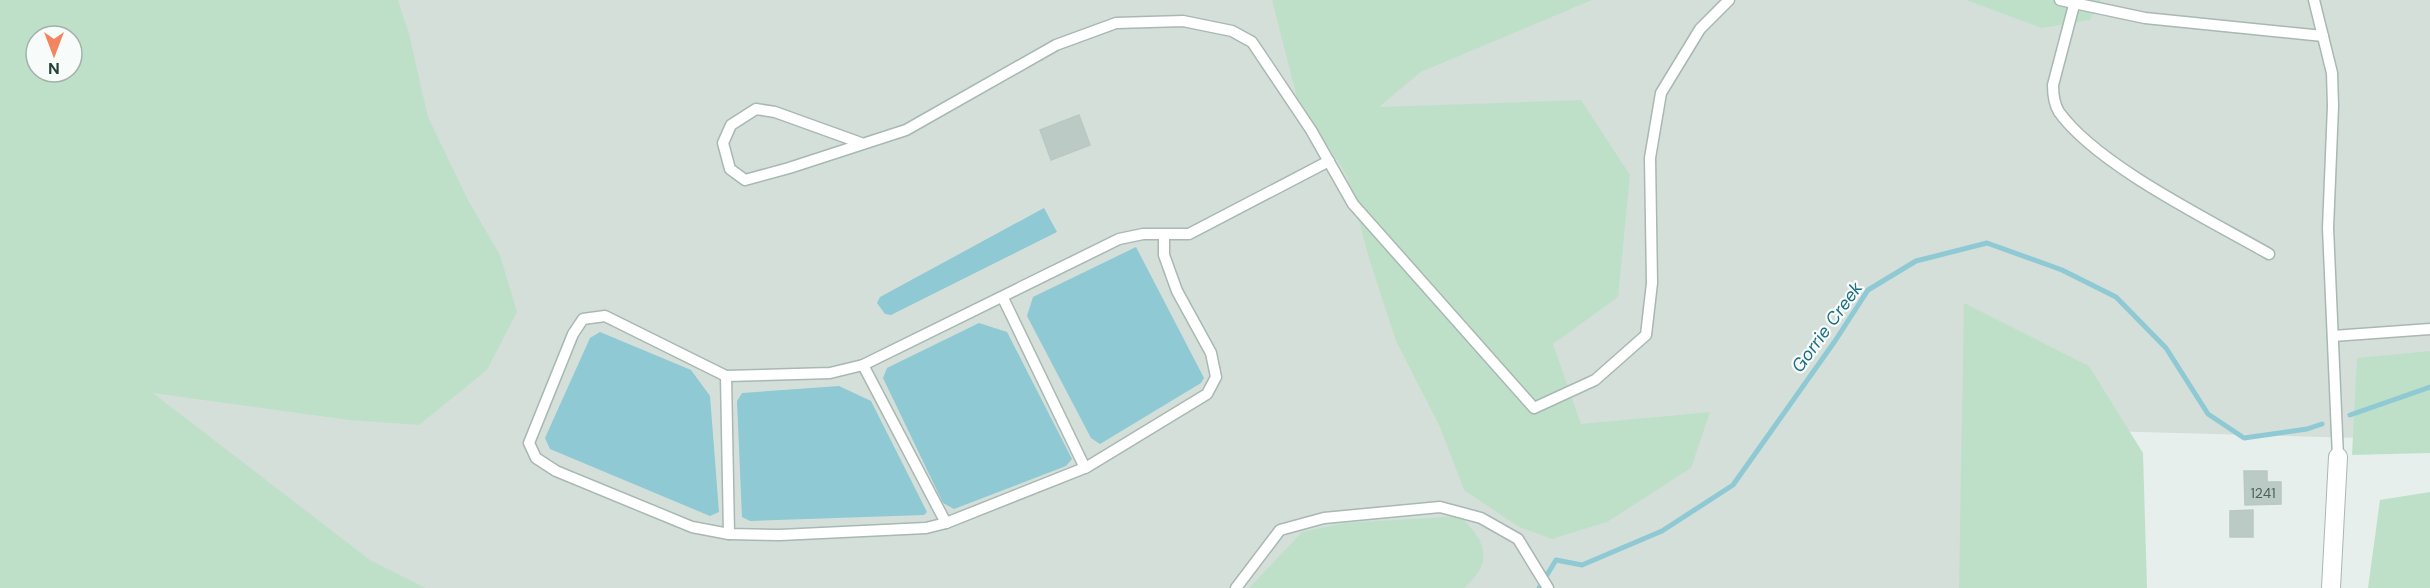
<svg xmlns="http://www.w3.org/2000/svg" width="2430" height="588" font-family="'DM Sans',sans-serif">
<rect width="100%" height="100%" fill="#e6efeb"/>
<polygon fill="#d4dfda" points="52,0 2430,0 2430,440 2104,431 2110,588 44,588 72,72 72,36"/>
<g fill="#bfe0c8" fill-rule="evenodd">
<path d="M 0,0 L 398,0 L 409,34 L 428,117 L 468,200 L 500,255 L 517,312 L 487,370 L 419,425 L 349,420 L 153,393 L 370,560 L 426,588 L 0,588 ZM 36,36 L 72,36 L 72,72 L 36,72 Z"/>
<polygon points="1272,0 1592,0 1421,72 1379,107 1581,100 1630,175 1618,297 1553,344 1581,424 1710,412 1691,468 1607,522 1552,539 1519,527 1464,490 1440,427 1396,341 1368,255 1347,176 1297,98"/>
<polygon points="1966,0 2101,0 2090,20 2042,28"/>
<polygon points="1964,303 2089,366 2143,453 2147,588 1959,588"/>
<polygon points="2430,351 2430,453 2352,455 2357,358"/>
<polygon points="2430,492 2430,588 2368,588 2380,500"/>
<path d="M 1460,516 C 1486,542 1495,561 1464,588 L 1249,588 L 1302,532 L 1344,523 Z"/>
</g>
<g fill="#8ec9d4">
<polygon points="1044,208 1057,232 891,315 885,314 877,303 880,297"/>
<polygon points="1136,247 1204,378 1201,383 1100,444 1091,438 1027,316 1033,297"/>
<polygon points="979,323 1007,332 1072,459 1066,466 954,509 943,503 883,378 887,368"/>
<polygon points="600,332 691,370 710,396 719,512 710,516 550,449 545,438 590,338"/>
<polygon points="839,386 871,401 927,512 924,515 750,521 742,517 737,401 742,393"/>
</g>
<g fill="none" stroke-linecap="round" stroke-linejoin="round">
<g stroke="#8ec9d4" stroke-width="5">
<polyline points="2350,415 2430,387"/>
<polyline points="1539,588 1556,560 1582,565 1662,531 1733,485 1835,341 1868,290 1916,261 1987,243 2062,270 2116,297 2166,348 2208,414 2244,438 2307,429 2322,424"/>
</g>
</g>
<g fill="#bbcac4" stroke="#b8c9c2" stroke-width="1.5">
<polygon points="1079,115 1090,145 1051,160 1040,130"/>
<polygon points="2244,471 2267,471 2267,482 2281,482 2281,504 2245,505"/>
<polygon points="2253,510 2253,537 2230,537 2230,511"/>
</g>
<g fill="none" stroke-linecap="round" stroke-linejoin="round">
<defs>
<g id="lane">
<polyline points="2060,0 2145,18 2323,36"/>
<polyline points="2314,0 2332,73 2333,106 2328,228 2338,457"/>
<path d="M 2074,5 L 2053,85 C 2053,94 2054,104 2059,112 C 2098,166 2210,220 2269,254"/>
<polyline points="861,143 775,112 756,109 731,125 723,143 730,169 745,180 789,168 906,130 1056,45 1116,23 1183,21 1232,31 1252,42 1311,130 1353,204 1534,408 1595,380 1646,335 1652,283 1650,158 1661,93 1700,29 1729,0"/>
<polyline points="1164,234 1164,255 1177,291 1211,353 1216,377 1207,394 1087,467 946,523 926,528 780,535 729,534 692,527 556,471 536,458 529,443 573,334 583,319 605,316 726,376 830,373 863,365 1119,239 1143,234 1189,234 1329,161"/>
<polyline points="1003,298 1085,468"/>
<polyline points="2333,336 2430,329"/>
<polyline points="863,365 946,523"/>
<polyline points="726,376 729,534"/>
<polyline points="1236,588 1280,530 1324,518 1440,507 1481,518 1518,539 1548,588"/>
</g>
<polyline id="street" points="2331,588 2338,457"/>
</defs>
<use href="#lane" stroke="#a8b8b2" stroke-width="13"/>
<use href="#street" stroke="#a8b8b2" stroke-width="20"/>
<use href="#lane" stroke="#fff" stroke-width="10"/>
<use href="#street" stroke="#fff" stroke-width="18"/>
</g>
<g text-anchor="middle" dominant-baseline="central" stroke-width="4.5" stroke-linejoin="round" paint-order="stroke">
<g font-size="14" fill="#4a645c">
<text x="2263" y="493">1241</text>
</g>
<g font-size="18" font-style="italic" fill="#1c6f80" stroke="#f7fbf9">
<text transform="translate(1827 327) rotate(-54)">Gorrie Creek</text>
</g>
</g>
<g transform="translate(54 54) rotate(180)"><circle r="28" fill="#f7fbf9" stroke="#a3b1ad" stroke-width="1.5"/>
<path d="M0-4.5L10 22L0 15L-10 22Z" fill="#f4845f"/>
<text y="-9" font-size="16" font-weight="bold" text-anchor="middle" fill="#24423a">N</text>
</g>
</svg>
